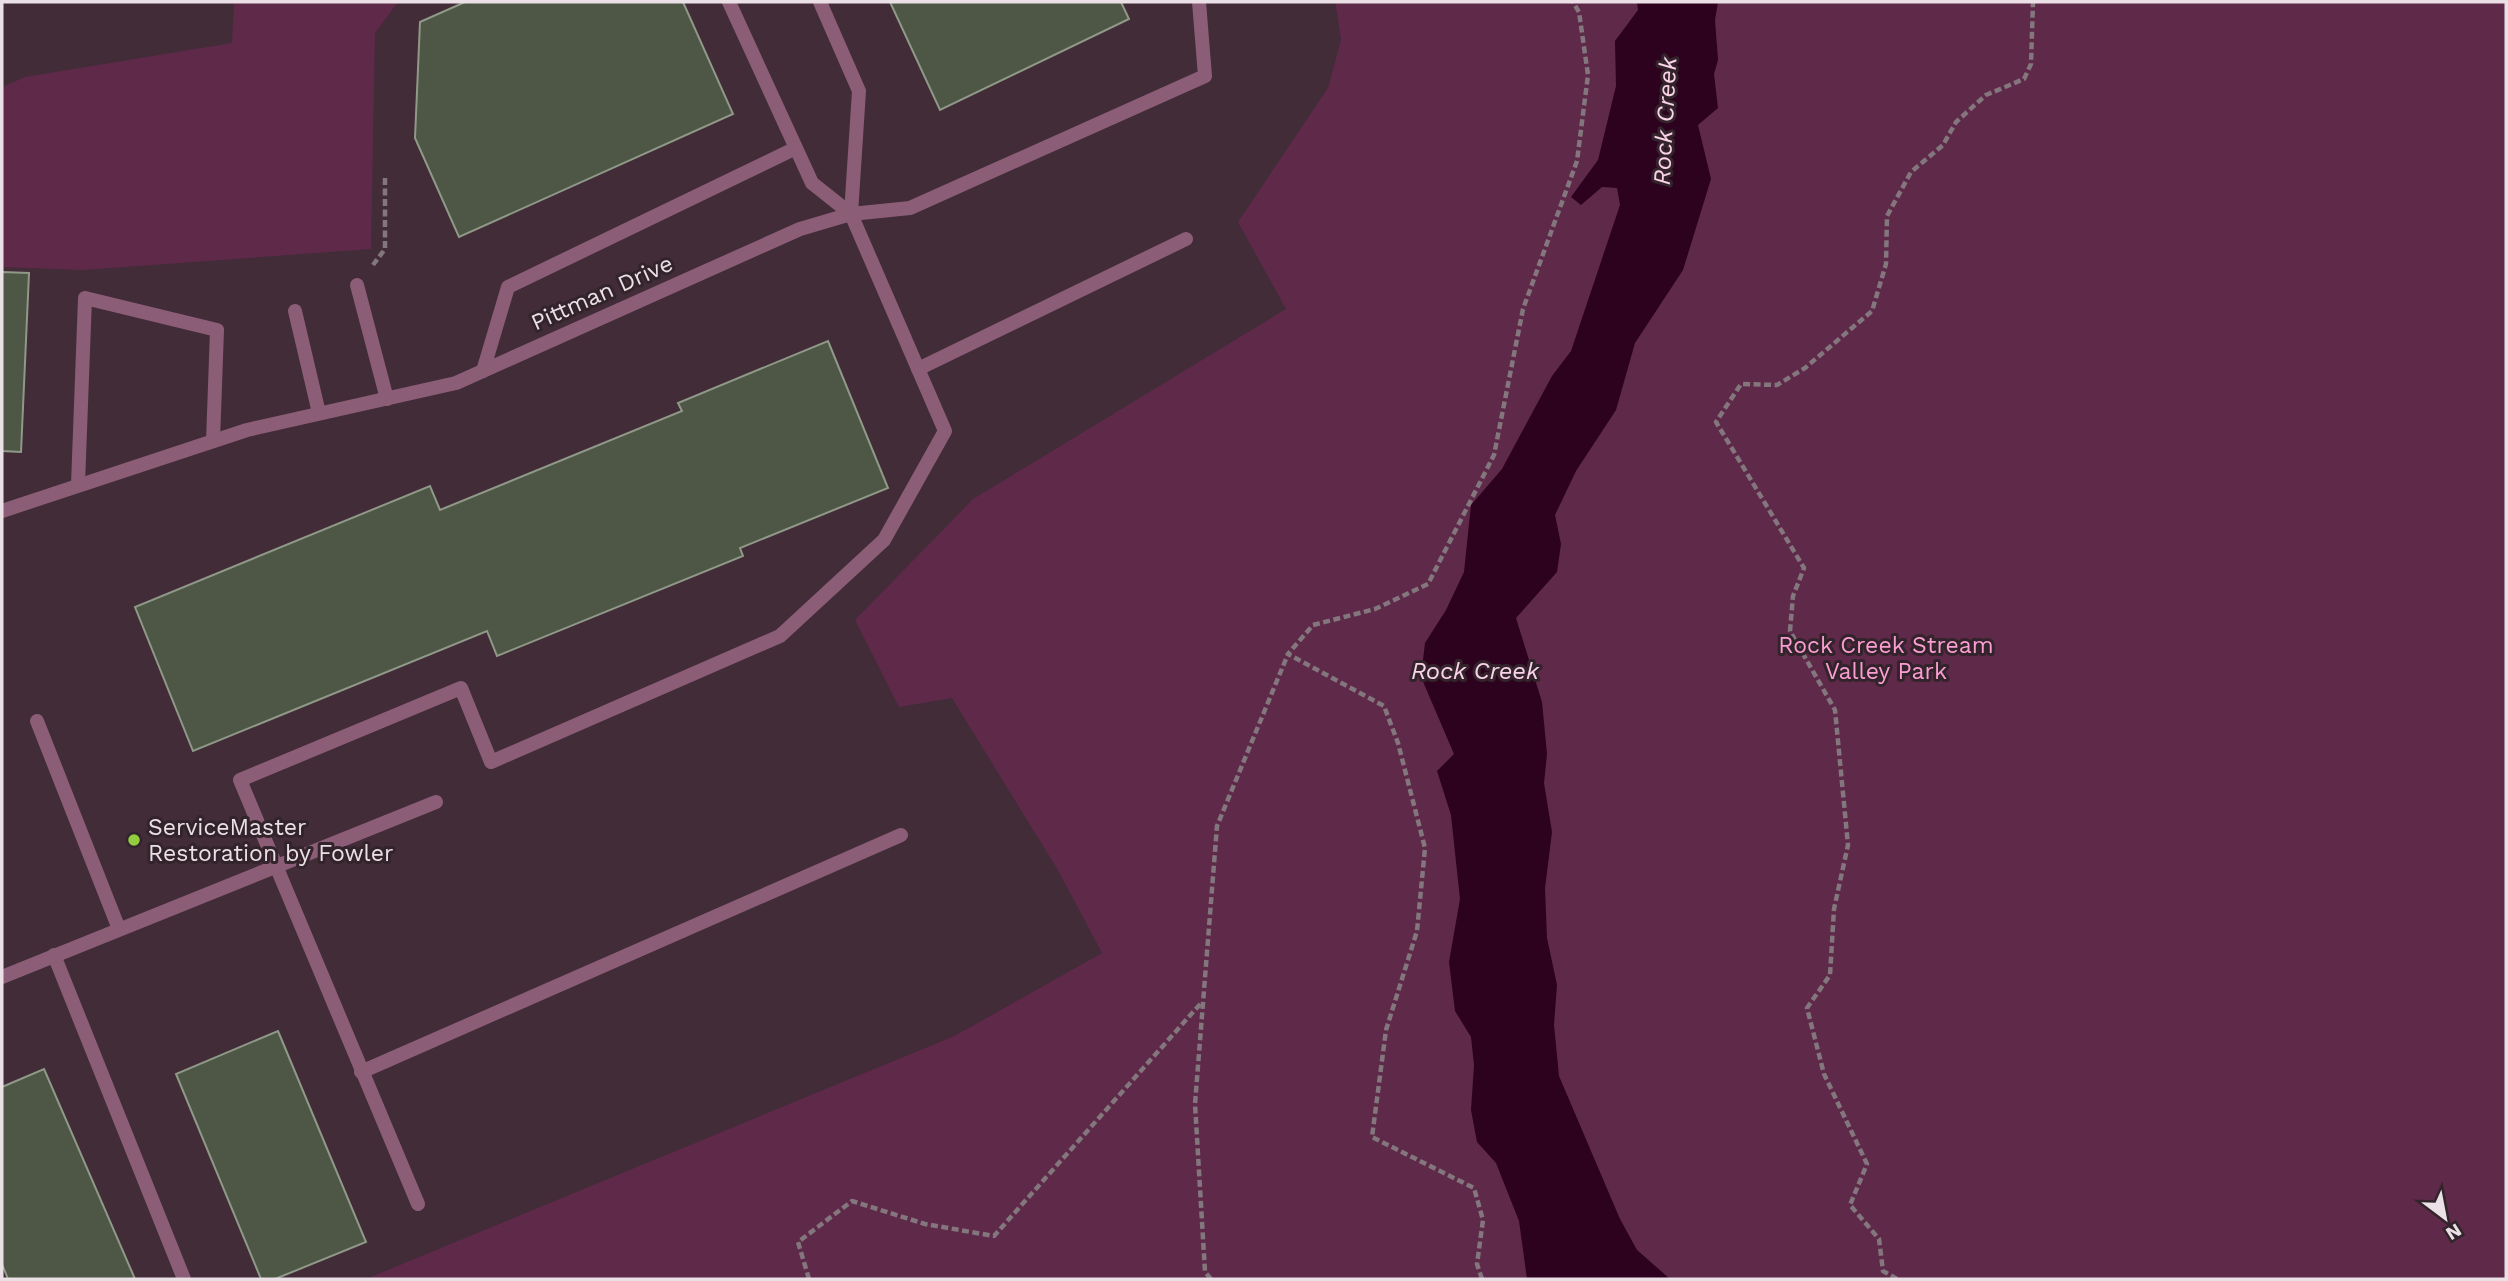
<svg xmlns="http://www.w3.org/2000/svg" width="2508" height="1281" font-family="'Work Sans',sans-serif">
<rect width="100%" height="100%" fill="#33242c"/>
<polygon fill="#412c38" points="2,2 1335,2 1383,295 1108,950 954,1036 373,1279 2,1279"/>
<g fill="#5f294a">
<polygon points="234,2 398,2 375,33 371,249 83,270 2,267 2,87 25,77 232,43"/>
<polygon points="1335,2 2506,2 2506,1279 366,1279 954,1036 1102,953 1059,872 952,698 899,707 855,620 973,499 1286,309 1238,222 1328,88 1341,40"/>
</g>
<polygon fill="#2c021e" points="1637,2 1718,2 1715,20 1718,60 1714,74 1718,108 1698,125 1711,179 1683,270 1635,343 1616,410 1576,471 1555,515 1561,544 1557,572 1516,618 1542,702 1547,754 1544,783 1552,832 1545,888 1547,938 1557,985 1554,1025 1559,1076 1620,1219 1637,1250 1670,1279 1527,1279 1519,1221 1496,1163 1477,1142 1471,1110 1474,1065 1471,1037 1455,1011 1449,962 1460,899 1451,815 1437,771 1454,754 1421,677 1425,643 1446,610 1464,572 1471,505 1502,469 1552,376 1571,351 1620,205 1617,188 1602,187 1581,205 1571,197 1598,160 1616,86 1615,41 1638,10"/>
<g fill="#4e5646" stroke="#909988" stroke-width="2">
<polygon points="465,2 683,2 733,114 459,237 415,138 420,22"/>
<polygon points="890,2 1121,2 1129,19 940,110"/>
<polygon points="2,272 29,273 21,452 2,451"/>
<polygon points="828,341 888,488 740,548 743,556 497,656 487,631 193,751 135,607 430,486 440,510 682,411 678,403"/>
<polygon points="278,1031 366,1242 275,1279 261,1279 176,1074"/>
<polygon points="44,1069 135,1279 8,1279 2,1264 2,1087"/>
</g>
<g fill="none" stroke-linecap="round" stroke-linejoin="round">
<g stroke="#83767d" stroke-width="4.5" stroke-dasharray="7 3.5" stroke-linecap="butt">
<polyline points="373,265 385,249 385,175"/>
<polyline points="809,1279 798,1242 852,1201 925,1224 994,1236 1202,1002"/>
<polyline points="1211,1279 1205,1272 1195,1104 1217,826 1288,654"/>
<polyline points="1482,1279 1477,1264 1483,1220 1474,1188 1372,1137 1386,1030 1417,931 1425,848 1398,743 1384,706 1288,654 1313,625 1375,609 1428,584 1494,455 1523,309 1577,161 1588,75 1579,12 1573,2"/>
<polyline points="1897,1279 1883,1271 1879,1239 1850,1205 1867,1164 1824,1074 1807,1008 1830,975 1834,909 1848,845 1835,710 1790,631 1793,596 1804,568 1716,422 1741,384 1777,385 1805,368 1872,311 1886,264 1887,216 1911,172 1943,145 1956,122 1986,95 2024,79 2031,64 2033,2"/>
</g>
<g stroke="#8c5d77" stroke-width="14">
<polyline points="729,2 812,183 851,214"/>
<polyline points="851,214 910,208 1205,76 1199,2"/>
<polyline points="357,285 387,399"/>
<polyline points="295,311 319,413"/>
<polyline points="918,369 1186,239"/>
<polyline points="483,371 508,287 796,148"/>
<polyline points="78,484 85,298 217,330 213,441"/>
<polyline points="37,721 119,929"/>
<polyline points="54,955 184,1279"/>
<polyline points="361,1072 901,835"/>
<polyline points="418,1204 240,780 461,688 491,762 780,636 884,540 945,431 851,214 859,91 820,2"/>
</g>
<g stroke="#8c5d77" stroke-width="14">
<polyline points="2,511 247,430 456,383 800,229 851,214"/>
<polyline points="2,977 436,802"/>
</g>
</g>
<circle fill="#92cd3f" stroke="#33242c" stroke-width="2.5" cx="134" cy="840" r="7"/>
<g text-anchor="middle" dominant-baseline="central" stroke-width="6" stroke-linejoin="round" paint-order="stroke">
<g font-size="23" fill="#ebe0e6" stroke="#33242c">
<text transform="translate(602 293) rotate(-24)">Pittman Drive</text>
</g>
<g font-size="23" fill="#fa9dd2" stroke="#33242c">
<text x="1886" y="645">Rock Creek Stream<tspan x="1886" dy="26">Valley Park</tspan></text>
</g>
<g font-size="23" fill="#ebe0e6" stroke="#33242c" text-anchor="start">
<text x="148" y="827">ServiceMaster<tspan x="148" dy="26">Restoration by Fowler</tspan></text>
</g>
<g font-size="24" font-style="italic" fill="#fad3e8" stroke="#33242c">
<text transform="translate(1665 121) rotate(-87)">Rock Creek</text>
<text x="1475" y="671">Rock Creek</text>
</g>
</g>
<rect width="2508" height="1281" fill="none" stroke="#ebe0e6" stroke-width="7"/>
<g transform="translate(2445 1218) rotate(148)" stroke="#33242c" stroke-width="5" paint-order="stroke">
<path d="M0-5L12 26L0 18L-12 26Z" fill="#ebe0e6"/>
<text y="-10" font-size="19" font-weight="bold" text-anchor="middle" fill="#ebe0e6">N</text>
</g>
</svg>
